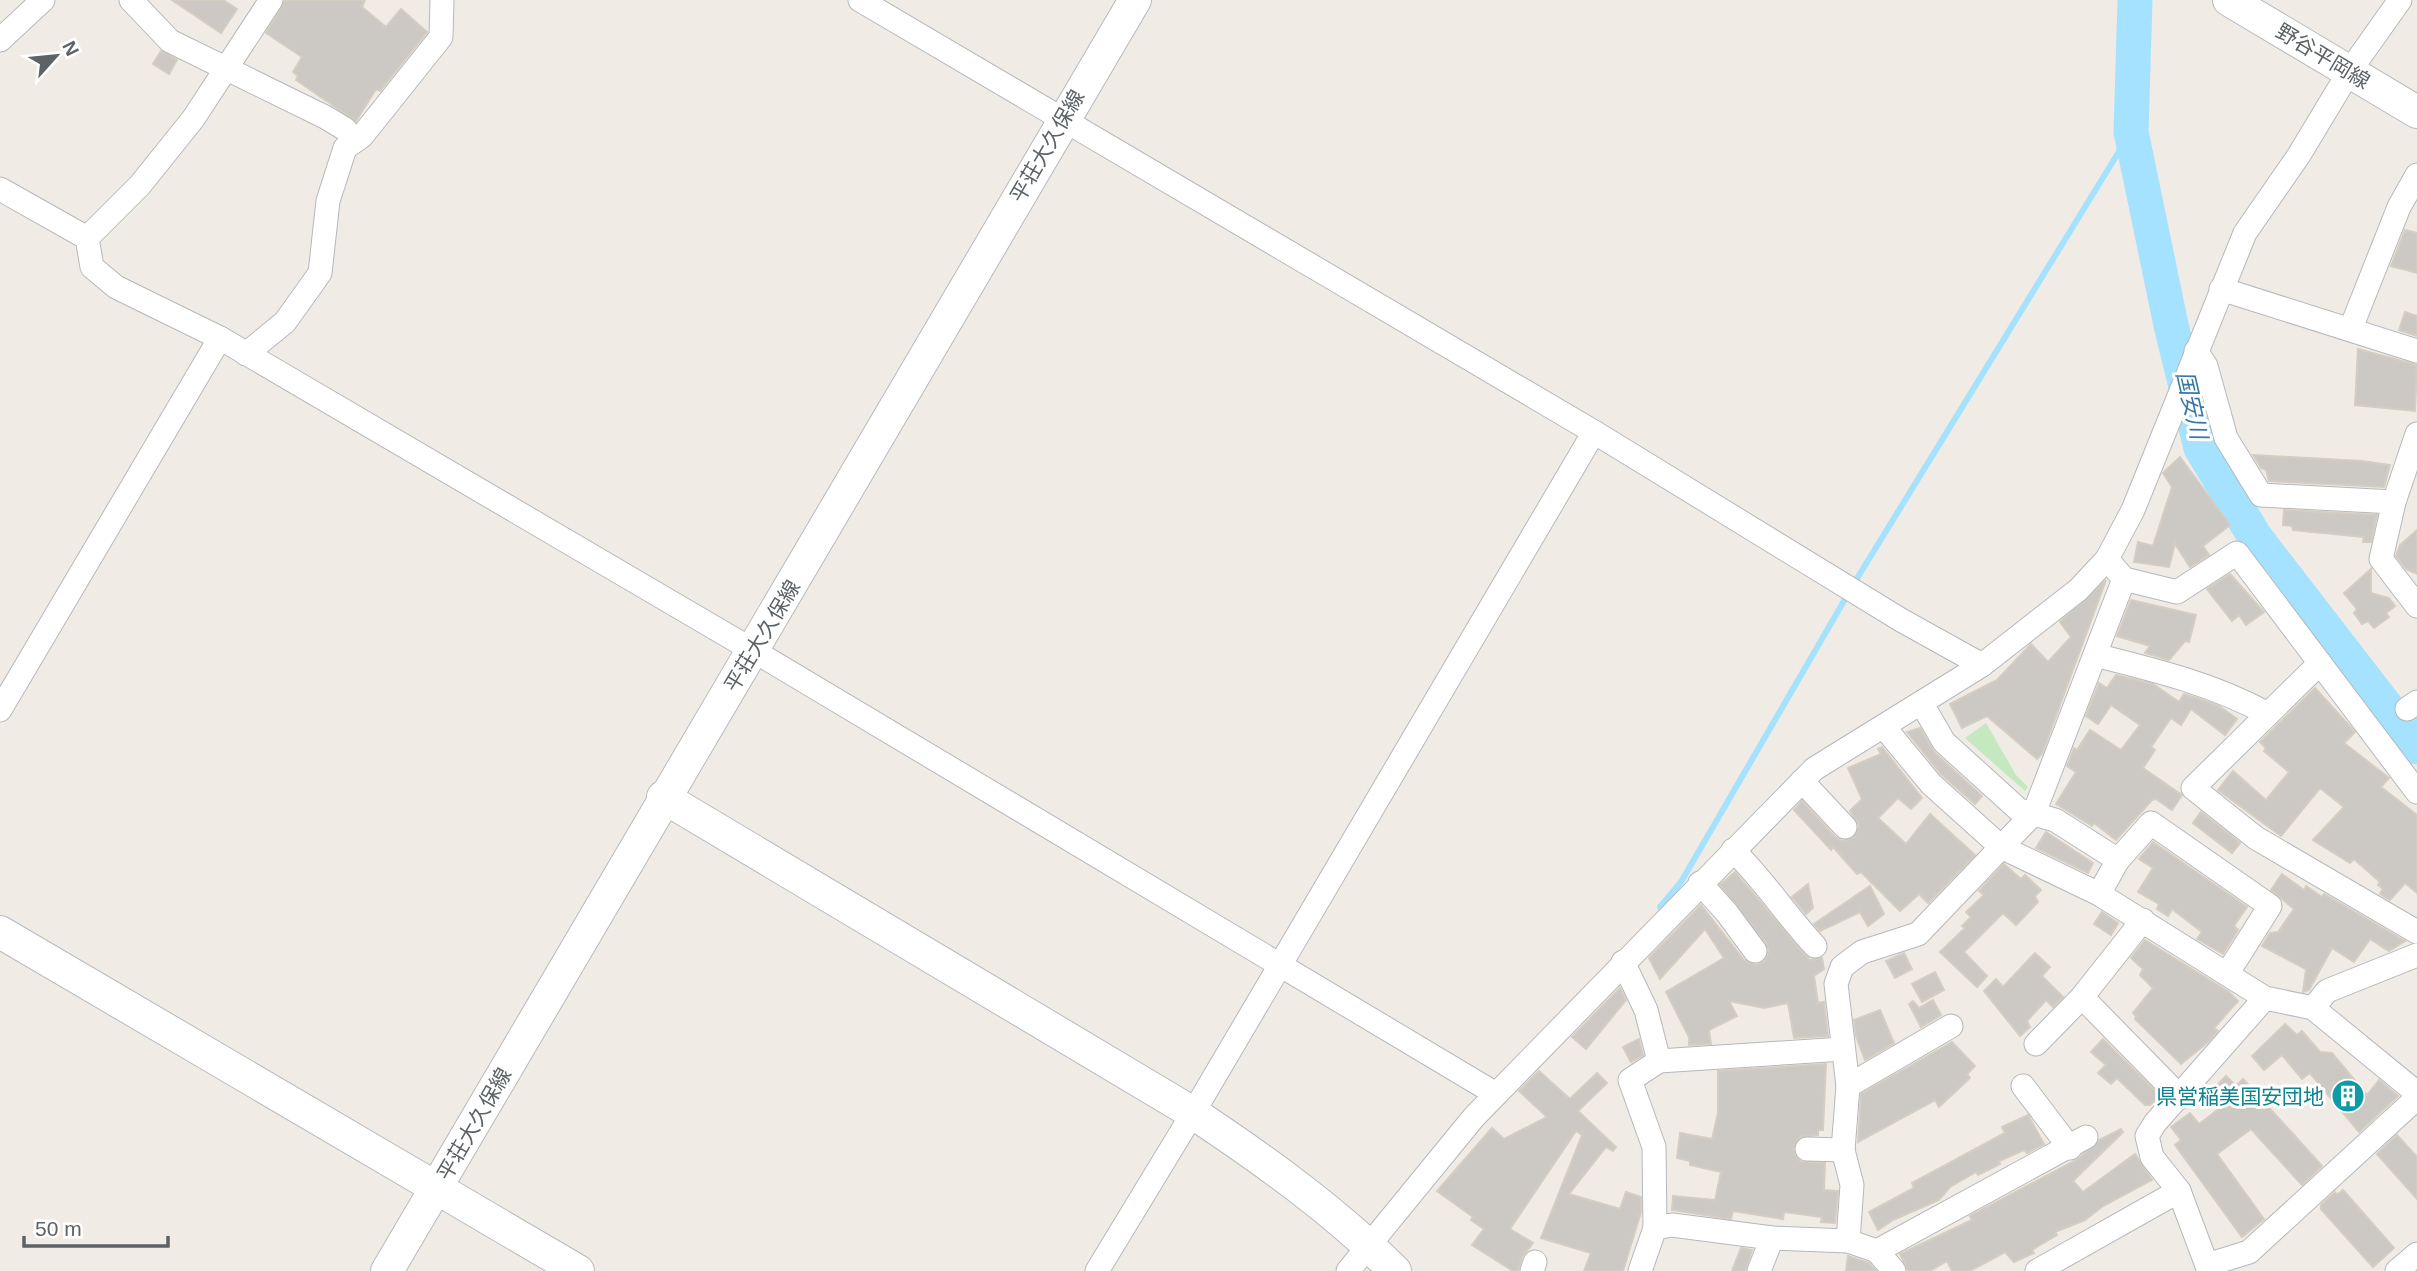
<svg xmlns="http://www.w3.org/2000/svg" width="2417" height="1271" font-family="Arial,'Noto Sans JP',sans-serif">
<rect width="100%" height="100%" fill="#f0ece5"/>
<polygon fill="#c5e8c0" points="1986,723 2016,775 2028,787 2025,791 1965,738"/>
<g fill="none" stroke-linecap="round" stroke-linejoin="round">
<g stroke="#a5e2ff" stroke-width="6">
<polyline points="1853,585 2131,132"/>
<polyline points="1660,907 1681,882 1848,594"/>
</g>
<polyline stroke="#a5e2ff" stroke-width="35" points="2135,0 2131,132 2171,325 2201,448 2255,537 2417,747"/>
</g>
<g fill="#ccc9c4" stroke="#d5cdc2" stroke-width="2">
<polygon points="172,0 223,0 237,9 221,33"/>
<polygon points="285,0 365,0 362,7 386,27 401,9 427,32 380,91 376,89 356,121 296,80 298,76 293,72 302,57 266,33"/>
<polygon points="161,51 177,60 169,74 153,64"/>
<polygon points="2405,230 2417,233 2417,273 2391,266"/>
<polygon points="2405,312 2417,316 2417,336 2399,330"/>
<polygon points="2358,349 2417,365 2415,411 2355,405"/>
<polygon points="2253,455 2362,461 2390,465 2384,487 2269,481 2266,470 2261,468"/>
<polygon points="2180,457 2230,525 2203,546 2209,555 2190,567 2175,544 2169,567 2134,562 2138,542 2153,546 2172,487 2163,473"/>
<polygon points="2284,510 2377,515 2371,542 2363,542 2364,537 2293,530 2292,526 2283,525"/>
<polygon points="2417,530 2417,574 2406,569 2396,556 2400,545"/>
<polygon points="2371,569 2371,593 2389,598 2395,606 2386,613 2389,617 2374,628 2368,621 2362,624 2354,613 2357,609 2344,593"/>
<polygon points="2230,574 2264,612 2246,625 2239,615 2232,621 2207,589"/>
<polygon points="2106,580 2042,754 2037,759 1987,716 1962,728 1950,704 1997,680 2031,644 2048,662 2071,637 2060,622"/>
<polygon points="2131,600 2196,615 2189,642 2185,641 2169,660 2145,653 2150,646 2117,636"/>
<polygon points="2116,675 2153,684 2179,702 2184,694 2200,699 2219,706 2237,719 2225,735 2191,709 2181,725 2171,718 2151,747 2155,750 2143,768 2182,795 2172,810 2156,799 2152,800 2116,840 2094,823 2092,826 2056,804 2076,772 2067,766 2074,748 2077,750 2090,730 2121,750 2140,725 2111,705 2098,724 2086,716 2099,683 2107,688"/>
<polygon points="2315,688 2355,732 2344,743 2389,778 2381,787 2417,815 2417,893 2405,883 2390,900 2380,894 2383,889 2378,885 2380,882 2354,859 2350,863 2313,840 2344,807 2320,788 2281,836 2218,790 2233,771 2266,800 2289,772 2264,751 2266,748 2260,742"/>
<polygon points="1920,728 1934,752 1982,796 1975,804 1941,774 1907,732"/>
<polygon points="1882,747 1922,798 1911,809 1898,798 1878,818 1906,844 1930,814 1975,855 1928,903 1919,894 1900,911 1861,872 1857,874 1833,847 1831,850 1794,810 1802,801 1835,837 1842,841 1854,838 1859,825 1850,811 1862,799 1848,768 1881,754 1878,749"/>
<polygon points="2201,812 2240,843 2232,853 2193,823"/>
<polygon points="2046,832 2093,863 2088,873 2036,848"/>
<polygon points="2153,842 2247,907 2234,926 2238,930 2223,954 2197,939 2202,932 2172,909 2168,916 2157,909 2159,904 2138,892 2153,868 2139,859"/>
<polygon points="2004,864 2021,879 2025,875 2041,890 2035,896 2038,902 2016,925 2003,913 1964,952 1987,976 1977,987 1940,952 1965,928 1962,926 1971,917 1966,912 1984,895 1979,891"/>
<polygon points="1735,872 1805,955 1810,960 1822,958 1824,969 1814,976 1818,1003 1824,1002 1828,1036 1794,1038 1788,1003 1764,1008 1729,1001 1737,1016 1709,1030 1711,1044 1689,1045 1689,1037 1666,992 1724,958 1705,929 1660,979 1649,958 1701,905 1744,960 1756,965 1764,962 1769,950 1766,943 1720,885"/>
<polygon points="2282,874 2304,890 2306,886 2322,897 2324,894 2405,941 2389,951 2370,939 2354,962 2332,948 2309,990 2303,992 2306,969 2262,946 2270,933 2278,932 2294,909 2271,890"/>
<polygon points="1808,884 1813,908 1806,914 1792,897"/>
<polygon points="1870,886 1884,914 1868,926 1860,912 1820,931 1814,924"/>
<polygon points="2102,912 2118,923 2111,935 2094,924"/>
<polygon points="2145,940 2229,992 2238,1001 2214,1028 2218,1031 2208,1042 2181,1064 2135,1019 2136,1016 2133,1013 2153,988 2140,975 2143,969 2131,958"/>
<polygon points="1904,953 1912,969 1895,978 1886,961"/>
<polygon points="2035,953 2050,967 2042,976 2063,997 2053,1007 2046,1000 2027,1021 2030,1027 2020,1036 1984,991 1996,979 2003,987"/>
<polygon points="1935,972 1944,990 1922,1002 1912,984"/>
<polygon points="1620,988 1626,1000 1586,1049 1572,1037"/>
<polygon points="1933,1000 1941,1015 1921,1027 1909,1004 1913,1001 1919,1008"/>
<polygon points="1880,1010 1894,1043 1865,1060 1856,1036 1854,1020"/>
<polygon points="2285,1024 2297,1035 2302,1031 2320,1052 2332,1053 2367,1095 2379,1080 2398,1096 2359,1132 2310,1073 2302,1079 2282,1055 2264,1070 2252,1056"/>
<polygon points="1639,1039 1643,1055 1631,1062 1623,1047"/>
<polygon points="2103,1039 2160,1096 2150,1105 2145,1105 2117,1078 2111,1084 2098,1073 2106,1065 2091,1052"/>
<polygon points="1952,1042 1975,1066 1967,1074 1970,1078 1939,1107 1935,1100 1858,1142 1861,1094"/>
<polygon points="1826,1064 1823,1130 1818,1130 1818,1135 1800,1137 1793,1149 1800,1161 1825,1163 1824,1190 1838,1191 1835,1223 1821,1222 1822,1217 1784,1212 1783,1219 1733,1211 1731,1219 1672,1210 1673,1196 1715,1200 1721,1172 1690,1165 1690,1161 1677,1158 1680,1133 1712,1139 1718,1113 1718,1071"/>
<polygon points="1539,1071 1570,1099 1597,1073 1607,1083 1578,1111 1616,1147 1613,1151 1606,1147 1569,1194 1620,1209 1626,1192 1641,1197 1641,1212 1623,1271 1584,1271 1591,1253 1541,1238 1582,1135 1576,1131 1510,1229 1533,1243 1522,1257 1518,1271 1513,1271 1472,1245 1484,1229 1471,1220 1473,1217 1437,1191 1492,1128 1504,1139 1547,1117 1519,1091"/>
<polygon points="2226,1076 2236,1086 2243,1079 2322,1166 2302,1185 2251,1129 2217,1154 2264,1219 2242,1237 2175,1145 2181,1140 2171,1127 2190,1113 2199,1124 2224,1105 2210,1092"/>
<polygon points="2028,1115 2044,1144 2027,1153 2024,1150 1999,1161 2000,1164 1978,1175 1976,1172 1950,1187 1939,1200 1893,1220 1878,1230 1869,1212 1914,1188 1912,1183 2005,1133 2002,1127"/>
<polygon points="2121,1129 2123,1132 2073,1181 2083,1192 2135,1154 2152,1180 2103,1206 2085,1220 2055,1232 2057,1235 2032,1250 2034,1253 2014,1262 2005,1252 1970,1271 1952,1271 1947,1261 1930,1271 1908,1271 1900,1254 1972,1220 1970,1216 2078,1159 2099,1140"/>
<polygon points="2397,1135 2417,1157 2417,1199 2377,1154"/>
<polygon points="2343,1190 2394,1248 2373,1267 2321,1209 2321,1205 2335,1192 2337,1195"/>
<polygon points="1741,1248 1752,1250 1745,1271 1732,1271"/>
<polygon points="1848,1256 1869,1263 1876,1271 1846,1271"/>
</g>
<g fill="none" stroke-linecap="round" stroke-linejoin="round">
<defs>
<g id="street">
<polyline points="131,0 170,41 325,117 345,129 355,141"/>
<polyline points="860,0 1594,432 1901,620 1982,665"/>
<polyline points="0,40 43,0"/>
<polyline points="0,189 87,238 92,267 116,287 220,338 754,651 1496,1094"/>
<polyline points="87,238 140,185 193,119 271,0"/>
<polyline points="2221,289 2417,351"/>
<polyline points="2351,328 2399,207 2417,175"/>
<polyline points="2196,351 2206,366 2226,438 2261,495 2394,502"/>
<polyline points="246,354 285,322 320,273 328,201 345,148 362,136 441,37 442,0"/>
<polyline points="2417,434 2394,502 2381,559 2417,606"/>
<polyline points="2124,579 2177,592 2237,553 2417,792"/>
<path d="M 2095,655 C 2155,670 2213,684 2268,714"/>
<polyline points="2320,663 2193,788 2256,838 2417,932"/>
<polyline points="1922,704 1944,742 2019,810 2055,820 2118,860 2099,894 2265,998 2313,1008 2417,1093"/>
<polyline points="2407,709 2417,702"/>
<polyline points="0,710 220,338"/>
<polyline points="1884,727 1931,784 2001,847 2099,894"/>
<polyline points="1802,781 1845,827"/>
<path d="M 1733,850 C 1764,880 1786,915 1815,946"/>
<polyline points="2118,860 2151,823 2270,906 2227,974"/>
<polyline points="1700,883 1727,913 1755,951"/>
<polyline points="1623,962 1646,1010 1659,1061 1630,1080 1654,1147 1655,1228"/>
<polyline points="2082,997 2180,1097"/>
<polyline points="2313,1008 2327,991 2417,955"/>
<polyline points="1951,1026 1848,1086 1836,984 1842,967 1862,952 1918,934 2034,813 2124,579 2107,559"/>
<polyline points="2036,1044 2082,997 2143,920"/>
<polyline points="1659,1061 1843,1049"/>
<polyline points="1848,1086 1843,1150 1852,1185 1848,1241"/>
<polyline points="2023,1086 2070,1148"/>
<polyline points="1807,1149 1843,1150"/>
<polyline points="1877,1251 1894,1271"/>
<polyline points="2207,1265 2249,1252 2417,1098"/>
<polyline points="1097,1271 1193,1113 1594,432"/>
<polyline points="1348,1271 1474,1117 1814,769 1982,665 2078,590 2107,559 2133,510 2245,233 2299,155 2349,72 2400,0"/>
<polyline points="1532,1271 1535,1262"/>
<polyline points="1640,1271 1655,1228 1672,1225 1772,1238 1848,1241 1877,1251 2086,1137"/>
<polyline points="1759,1271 1772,1238"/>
<polyline points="2037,1271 2179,1191"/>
<polyline points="2209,1271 2179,1191 2152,1157 2147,1136 2155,1123 2265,998"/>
<polyline points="2397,1271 2417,1254"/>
</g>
<g id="secondary">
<polyline points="2229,0 2417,112"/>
<path d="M 663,797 L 1193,1113 C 1264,1160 1335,1211 1395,1271"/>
<polyline points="0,932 578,1271"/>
<polyline points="387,1271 1135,0"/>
</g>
</defs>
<use href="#street" stroke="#b5b8bc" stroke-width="25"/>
<use href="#secondary" stroke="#b6babf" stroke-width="34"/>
<use href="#street" stroke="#fff" stroke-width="23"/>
<use href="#secondary" stroke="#fff" stroke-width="32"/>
</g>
<defs>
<symbol id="building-disc" viewBox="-11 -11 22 22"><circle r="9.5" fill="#0f9aa8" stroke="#fff"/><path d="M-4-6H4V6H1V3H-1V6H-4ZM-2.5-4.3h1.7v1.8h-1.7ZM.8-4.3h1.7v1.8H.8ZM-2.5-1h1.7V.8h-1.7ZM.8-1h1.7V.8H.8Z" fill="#fff"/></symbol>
</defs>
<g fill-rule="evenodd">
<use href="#building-disc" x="2329" y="1077" width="38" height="38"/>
</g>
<g text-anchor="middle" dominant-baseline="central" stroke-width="6" stroke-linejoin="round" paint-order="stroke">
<g font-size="21" fill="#5c6266" stroke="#fff">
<text transform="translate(2323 56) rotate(31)">野谷平岡線</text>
<text transform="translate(1047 146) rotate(-60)">平荘大久保線</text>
<text transform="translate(762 636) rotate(-59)">平荘大久保線</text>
<text transform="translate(474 1124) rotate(-60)">平荘大久保線</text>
</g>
<g font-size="21" fill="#0d838f" stroke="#fff" text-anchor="end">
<text x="2324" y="1096">県営稲美国安団地</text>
</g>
<g font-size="23" font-style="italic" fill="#3779a4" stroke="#fff">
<text transform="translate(2192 405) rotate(77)">国安川</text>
</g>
</g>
<g transform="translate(56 56) rotate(63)" stroke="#ffffff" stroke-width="5" paint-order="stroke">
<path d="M0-5L12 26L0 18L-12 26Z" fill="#5c6266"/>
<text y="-10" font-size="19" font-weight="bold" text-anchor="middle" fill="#5c6266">N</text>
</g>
<path d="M24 1236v10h144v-10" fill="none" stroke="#5c6266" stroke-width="3.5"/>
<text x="35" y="1236" font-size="21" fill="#5c6266" stroke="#ffffff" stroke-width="5" paint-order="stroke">50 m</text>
</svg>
